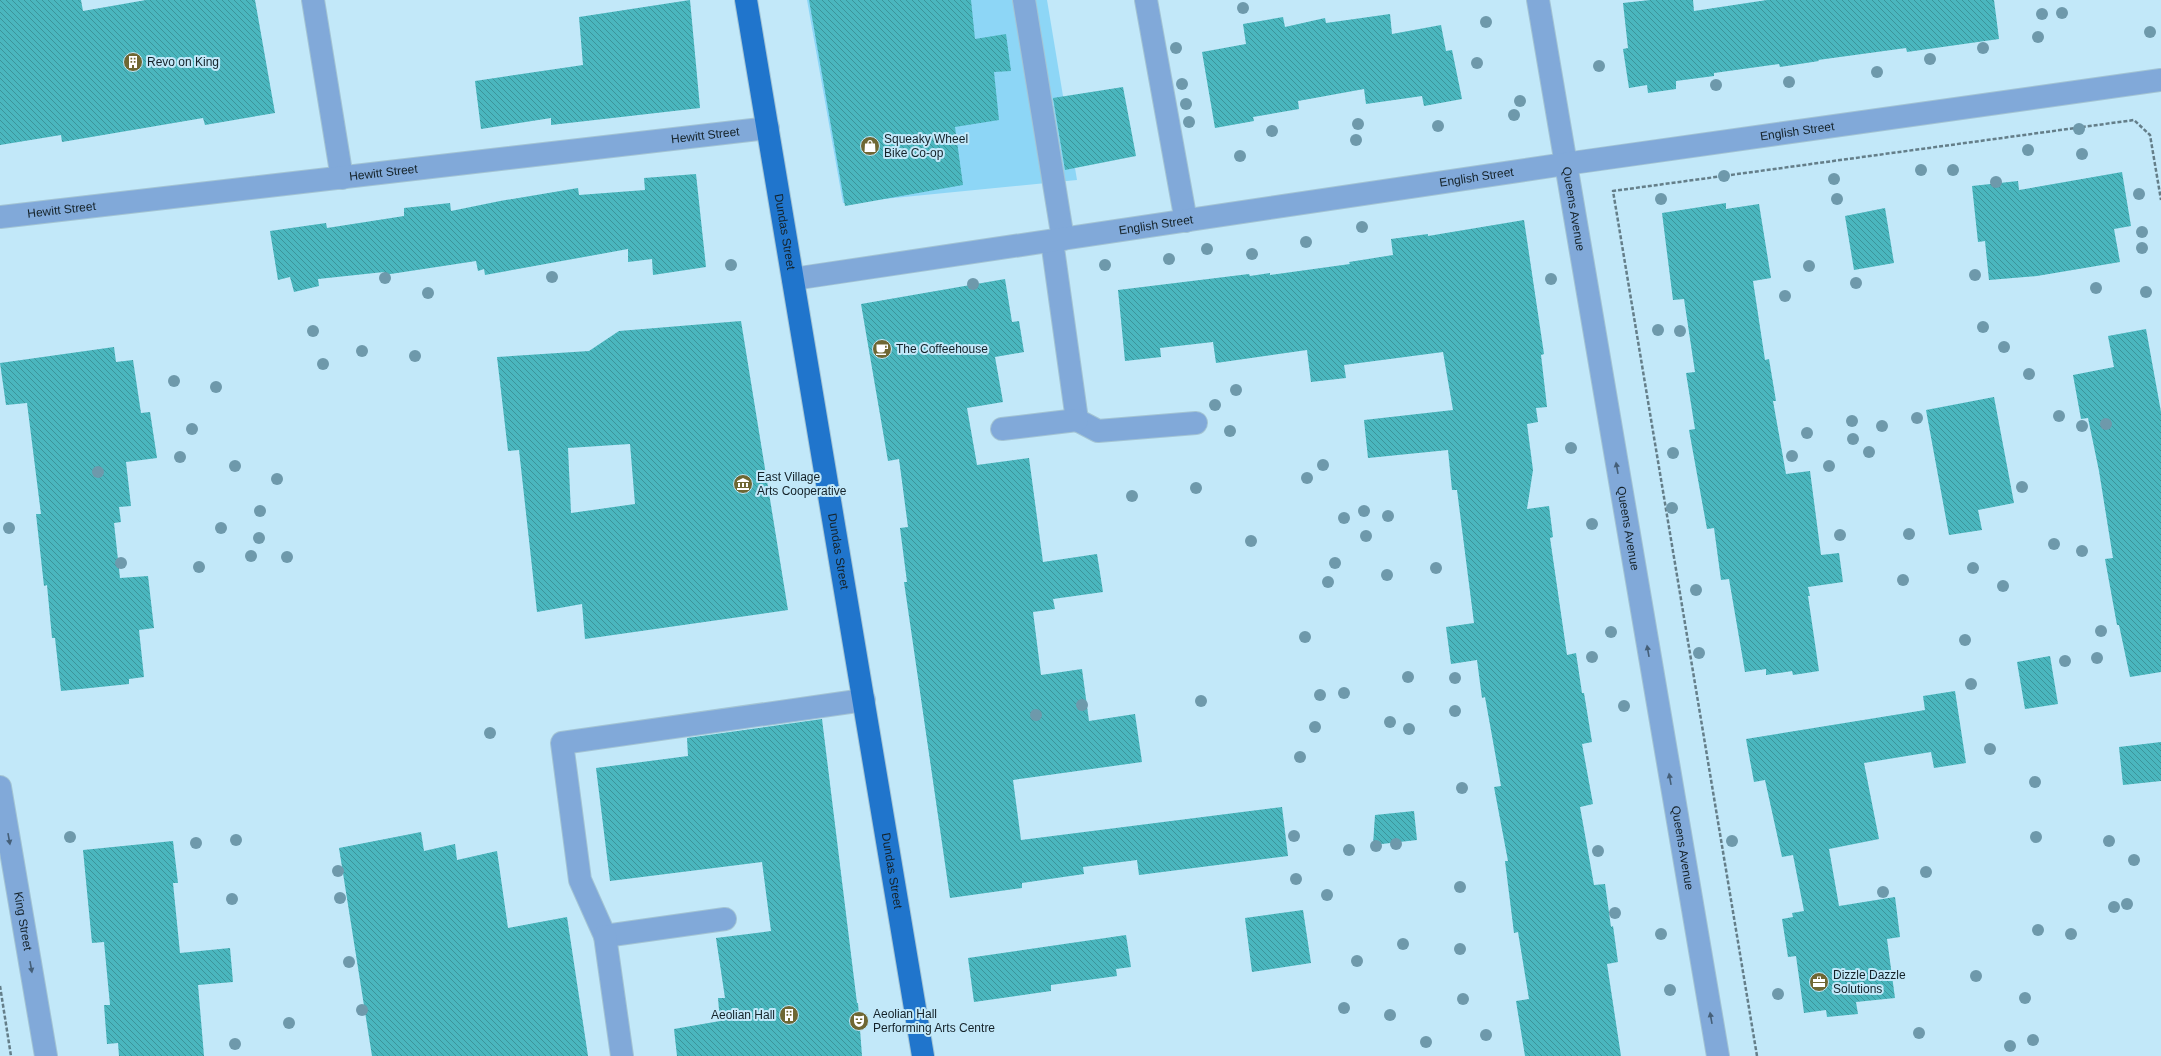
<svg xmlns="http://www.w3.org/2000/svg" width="2161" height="1056" font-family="Helvetica,sans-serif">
<defs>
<pattern id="building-back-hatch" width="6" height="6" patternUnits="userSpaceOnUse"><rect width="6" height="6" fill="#4ab6be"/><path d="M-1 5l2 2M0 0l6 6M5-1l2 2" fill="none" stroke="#3c949a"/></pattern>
</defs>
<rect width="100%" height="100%" fill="#c2e8f9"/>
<polygon fill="#8dd6f6" points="807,0 1047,0 1077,180 843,203"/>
<g fill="url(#building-back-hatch)" fill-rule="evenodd">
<polygon points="0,0 81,0 83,11 146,0 255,0 275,113 205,125 203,118 62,142 61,135 0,145"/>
<polygon points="690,0 700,108 551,125 551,118 481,129 475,81 583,65 579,17"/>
<polygon points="809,0 971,0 975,39 1006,34 1011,71 994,72 999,120 955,127 963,185 845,206"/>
<polygon points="1650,0 1693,0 1694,11 1767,0 1994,0 1999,39 1907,52 1906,48 1818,60 1819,61 1780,67 1779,64 1714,73 1714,76 1676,81 1676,89 1648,93 1647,85 1629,88 1623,49 1628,48 1623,3"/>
<polygon points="1390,14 1392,34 1441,25 1446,51 1452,50 1462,99 1424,106 1422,96 1366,104 1364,89 1298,101 1299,109 1253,117 1254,121 1215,128 1202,52 1246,44 1243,24 1283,17 1285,27 1325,18 1326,23"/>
<polygon points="1123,87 1136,156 1065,170 1053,98"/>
<polygon points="2122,172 2131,226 2114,229 2120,262 2037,276 1989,280 1985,241 1978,242 1972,186 2018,181 2019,190"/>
<polygon points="696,174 706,267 653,275 652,259 628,262 628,249 485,275 484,269 478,271 476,261 384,275 384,272 318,279 319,286 294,292 290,277 278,280 270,231 326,223 327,228 404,216 404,208 450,203 451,211 500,201 578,188 579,195 645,190 644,178"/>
<polygon points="1726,203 1726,209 1759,204 1771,278 1753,281 1765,360 1769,359 1776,401 1773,401 1786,474 1810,471 1821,555 1839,553 1843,582 1808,587 1810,596 1808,596 1819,671 1793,675 1792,671 1766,675 1766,669 1745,672 1729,579 1721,580 1714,528 1707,529 1689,430 1695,429 1686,373 1695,372 1684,299 1673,300 1662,213"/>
<polygon points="1885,208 1894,263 1854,270 1845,216"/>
<polygon points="1524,220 1544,354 1541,355 1547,407 1536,408 1538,422 1527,424 1533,470 1527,509 1549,506 1553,537 1550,538 1567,655 1576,653 1582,693 1584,693 1592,742 1582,744 1593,804 1580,807 1594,885 1605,884 1611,927 1613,926 1618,962 1607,964 1621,1056 1525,1056 1516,1001 1529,999 1518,932 1514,933 1505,861 1508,861 1494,787 1501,786 1485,697 1482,698 1477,660 1451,664 1446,627 1474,623 1457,490 1452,490 1448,450 1368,458 1364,420 1453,410 1443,352 1344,365 1346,378 1311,382 1307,350 1216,363 1213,342 1160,348 1161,357 1125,361 1118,290 1249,274 1250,276 1270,273 1270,275 1350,264 1349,262 1393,255 1391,239 1428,234 1428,236"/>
<polygon points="1005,279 1012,322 1019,321 1024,352 995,357 1003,402 967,408 977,465 1029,458 1043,562 1097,554 1103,592 1053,599 1055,609 1033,612 1041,675 1082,669 1089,721 1135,714 1142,762 1013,780 1021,840 1282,807 1288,856 1139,875 1137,860 1083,867 1084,874 1022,883 1022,888 950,898 904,582 907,582 900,528 908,527 899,459 888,461 861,304"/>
<path d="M 741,321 L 788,610 L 585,639 L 582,604 L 537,612 L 519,450 L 508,451 L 497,357 L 589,351 L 619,331 ZM 630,444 L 635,504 L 571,513 L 568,448 Z"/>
<polygon points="2146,329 2161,412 2161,672 2130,677 2119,625 2117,625 2105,559 2113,558 2099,471 2088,418 2081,419 2073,375 2114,367 2108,336"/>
<polygon points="114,347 116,362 133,360 141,413 150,412 157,458 126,462 131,506 119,507 121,522 114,523 120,578 148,576 154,628 139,630 144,677 129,679 129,684 61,691 55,638 52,638 47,585 44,586 36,514 41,514 27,403 6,405 0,363"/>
<polygon points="1994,397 2014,503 1978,510 1982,530 1949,535 1926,410"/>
<polygon points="2050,656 2058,704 2025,709 2017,662"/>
<polygon points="1955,691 1966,763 1934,768 1931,752 1864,763 1879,839 1829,849 1839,906 1895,897 1900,937 1887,939 1895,998 1856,1002 1858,1014 1827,1017 1826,1010 1804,1013 1796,956 1788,957 1782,919 1793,917 1792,913 1804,911 1793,855 1782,857 1765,780 1754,782 1746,739 1925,710 1923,696"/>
<polygon points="822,719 857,1003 858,1003 862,1056 677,1056 674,1029 720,1021 718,998 725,998 716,938 771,931 762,862 610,881 596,768 688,756 687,738"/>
<polygon points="2161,742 2161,781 2123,785 2119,747"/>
<polygon points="1414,811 1417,840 1373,845 1375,815"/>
<polygon points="421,832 424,851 455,844 457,860 497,851 508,928 567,917 588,1056 372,1056 339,848"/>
<polygon points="173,841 178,883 173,883 180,953 230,948 233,982 198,985 204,1056 119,1056 118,1043 107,1044 104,1005 110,1005 104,942 92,943 83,850"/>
<polygon points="1303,910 1311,963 1252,972 1245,918"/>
<polygon points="1126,935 1131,967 1116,969 1117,976 1051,985 1051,991 974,1002 968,958"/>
</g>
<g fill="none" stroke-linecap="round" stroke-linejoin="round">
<defs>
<g id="minor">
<polyline points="313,0 342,178"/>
<polyline points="1024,0 1063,239"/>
<polyline points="1146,0 1186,221"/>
<path id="s1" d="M 1538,0 L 1718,1056"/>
<path id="s2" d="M 0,217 L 768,128"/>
<polyline points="1052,241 1077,420 1098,431 1196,423"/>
<path id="s3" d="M 793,279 L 1565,164 L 2161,80"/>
<polyline points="1002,429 1077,420"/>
<path id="s4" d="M 0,787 L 46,1056"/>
<polyline points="725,919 605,936 580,880 562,743 864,700"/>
<polyline points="605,936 622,1056"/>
</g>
<g id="major">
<path id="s5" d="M 746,0 L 923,1056"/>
</g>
</defs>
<use href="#minor" stroke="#a3c4d4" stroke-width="24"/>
<use href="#major" stroke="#a3c4d4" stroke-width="24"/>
<g stroke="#647e89" stroke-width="2.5" stroke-dasharray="4 2" stroke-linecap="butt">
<polyline points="0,986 11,1056"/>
<polyline points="1757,1056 1613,191 2134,120 2150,135 2161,200"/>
</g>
<use href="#minor" stroke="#81a9d9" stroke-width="22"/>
<use href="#major" stroke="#2075cc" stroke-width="22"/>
</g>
<g fill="#6e99ab">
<circle cx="1243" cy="8" r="6"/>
<circle cx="2062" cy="13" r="6"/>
<circle cx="2042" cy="14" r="6"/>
<circle cx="1486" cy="22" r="6"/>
<circle cx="2150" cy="32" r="6"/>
<circle cx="2038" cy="37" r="6"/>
<circle cx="1176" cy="48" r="6"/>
<circle cx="1983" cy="48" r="6"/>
<circle cx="1930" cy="59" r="6"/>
<circle cx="1477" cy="63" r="6"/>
<circle cx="1599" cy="66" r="6"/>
<circle cx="1877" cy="72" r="6"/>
<circle cx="1789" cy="82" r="6"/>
<circle cx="1182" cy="84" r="6"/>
<circle cx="1716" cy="85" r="6"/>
<circle cx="1520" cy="101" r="6"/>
<circle cx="1186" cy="104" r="6"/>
<circle cx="1514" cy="115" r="6"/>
<circle cx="1189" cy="122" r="6"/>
<circle cx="1358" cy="124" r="6"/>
<circle cx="1438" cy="126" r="6"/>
<circle cx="2079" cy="129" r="6"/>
<circle cx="1272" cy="131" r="6"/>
<circle cx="1356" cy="140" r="6"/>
<circle cx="2028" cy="150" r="6"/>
<circle cx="2082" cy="154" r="6"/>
<circle cx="1240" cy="156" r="6"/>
<circle cx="1921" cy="170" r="6"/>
<circle cx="1953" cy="170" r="6"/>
<circle cx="1724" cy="176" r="6"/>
<circle cx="1834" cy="179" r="6"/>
<circle cx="1996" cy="182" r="6"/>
<circle cx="2139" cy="194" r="6"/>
<circle cx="1661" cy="199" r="6"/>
<circle cx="1837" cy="199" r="6"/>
<circle cx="1362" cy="227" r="6"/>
<circle cx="2142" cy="232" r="6"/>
<circle cx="1306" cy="242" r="6"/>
<circle cx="2142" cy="248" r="6"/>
<circle cx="1207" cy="249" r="6"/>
<circle cx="1252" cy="254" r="6"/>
<circle cx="1169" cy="259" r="6"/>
<circle cx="731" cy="265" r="6"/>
<circle cx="1105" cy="265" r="6"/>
<circle cx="1809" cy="266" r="6"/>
<circle cx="1975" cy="275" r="6"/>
<circle cx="552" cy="277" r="6"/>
<circle cx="385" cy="278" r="6"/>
<circle cx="1551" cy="279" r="6"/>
<circle cx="1856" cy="283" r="6"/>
<circle cx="973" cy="284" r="6"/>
<circle cx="2096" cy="288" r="6"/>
<circle cx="2146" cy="292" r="6"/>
<circle cx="428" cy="293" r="6"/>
<circle cx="1785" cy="296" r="6"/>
<circle cx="1983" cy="327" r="6"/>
<circle cx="1658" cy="330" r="6"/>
<circle cx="313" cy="331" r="6"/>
<circle cx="1680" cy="331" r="6"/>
<circle cx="2004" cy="347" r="6"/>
<circle cx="362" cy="351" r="6"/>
<circle cx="415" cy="356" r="6"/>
<circle cx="323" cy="364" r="6"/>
<circle cx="2029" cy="374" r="6"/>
<circle cx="174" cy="381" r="6"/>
<circle cx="216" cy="387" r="6"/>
<circle cx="1236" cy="390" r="6"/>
<circle cx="1215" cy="405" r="6"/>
<circle cx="2059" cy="416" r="6"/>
<circle cx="1917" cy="418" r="6"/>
<circle cx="1852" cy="421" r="6"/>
<circle cx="2106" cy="424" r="6"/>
<circle cx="1882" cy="426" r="6"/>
<circle cx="2082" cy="426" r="6"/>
<circle cx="192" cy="429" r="6"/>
<circle cx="1230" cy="431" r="6"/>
<circle cx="1807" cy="433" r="6"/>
<circle cx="1853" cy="439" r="6"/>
<circle cx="1571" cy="448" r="6"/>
<circle cx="1869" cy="452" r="6"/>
<circle cx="1673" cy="453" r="6"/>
<circle cx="1792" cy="456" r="6"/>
<circle cx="180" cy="457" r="6"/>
<circle cx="1323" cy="465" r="6"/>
<circle cx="235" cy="466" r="6"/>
<circle cx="1829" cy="466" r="6"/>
<circle cx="98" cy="472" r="6"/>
<circle cx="1307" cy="478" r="6"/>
<circle cx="277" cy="479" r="6"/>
<circle cx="2022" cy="487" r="6"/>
<circle cx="1196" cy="488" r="6"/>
<circle cx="1132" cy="496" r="6"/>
<circle cx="1672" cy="508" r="6"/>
<circle cx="260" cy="511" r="6"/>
<circle cx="1364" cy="511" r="6"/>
<circle cx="1388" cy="516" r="6"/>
<circle cx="1344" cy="518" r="6"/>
<circle cx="1592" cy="524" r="6"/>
<circle cx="9" cy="528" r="6"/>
<circle cx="221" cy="528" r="6"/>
<circle cx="1909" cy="534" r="6"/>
<circle cx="1840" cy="535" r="6"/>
<circle cx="1366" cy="536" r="6"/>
<circle cx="259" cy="538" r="6"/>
<circle cx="1251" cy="541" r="6"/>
<circle cx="2054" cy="544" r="6"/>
<circle cx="2082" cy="551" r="6"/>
<circle cx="251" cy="556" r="6"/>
<circle cx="287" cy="557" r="6"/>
<circle cx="121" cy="563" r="6"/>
<circle cx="1335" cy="563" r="6"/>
<circle cx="199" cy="567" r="6"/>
<circle cx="1436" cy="568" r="6"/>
<circle cx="1973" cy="568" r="6"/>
<circle cx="1387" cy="575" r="6"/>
<circle cx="1903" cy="580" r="6"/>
<circle cx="1328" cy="582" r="6"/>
<circle cx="2003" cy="586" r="6"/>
<circle cx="1696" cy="590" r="6"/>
<circle cx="2101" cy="631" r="6"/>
<circle cx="1611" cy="632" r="6"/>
<circle cx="1305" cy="637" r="6"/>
<circle cx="1965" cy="640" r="6"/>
<circle cx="1699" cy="653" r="6"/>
<circle cx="1592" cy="657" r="6"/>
<circle cx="2097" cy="658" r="6"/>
<circle cx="2065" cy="661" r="6"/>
<circle cx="1408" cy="677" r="6"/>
<circle cx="1455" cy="678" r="6"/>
<circle cx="1971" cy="684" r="6"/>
<circle cx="1344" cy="693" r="6"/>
<circle cx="1320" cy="695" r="6"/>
<circle cx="1201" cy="701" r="6"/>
<circle cx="1082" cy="705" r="6"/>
<circle cx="1624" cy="706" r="6"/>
<circle cx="1455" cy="711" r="6"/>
<circle cx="1036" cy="715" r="6"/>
<circle cx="1390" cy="722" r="6"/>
<circle cx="1315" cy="727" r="6"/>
<circle cx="1409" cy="729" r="6"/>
<circle cx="490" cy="733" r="6"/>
<circle cx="1990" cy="749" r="6"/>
<circle cx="1300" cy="757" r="6"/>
<circle cx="2035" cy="782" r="6"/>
<circle cx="1462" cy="788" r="6"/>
<circle cx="1294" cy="836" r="6"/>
<circle cx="70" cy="837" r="6"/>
<circle cx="2036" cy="837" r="6"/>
<circle cx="236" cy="840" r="6"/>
<circle cx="1732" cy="841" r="6"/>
<circle cx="2109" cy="841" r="6"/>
<circle cx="196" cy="843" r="6"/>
<circle cx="1396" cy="844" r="6"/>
<circle cx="1376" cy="846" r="6"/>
<circle cx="1349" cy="850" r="6"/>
<circle cx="1598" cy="851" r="6"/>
<circle cx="2134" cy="860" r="6"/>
<circle cx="338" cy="871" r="6"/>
<circle cx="1926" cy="872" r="6"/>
<circle cx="1296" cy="879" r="6"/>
<circle cx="1460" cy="887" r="6"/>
<circle cx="1883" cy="892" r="6"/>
<circle cx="1327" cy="895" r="6"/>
<circle cx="340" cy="898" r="6"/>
<circle cx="232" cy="899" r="6"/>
<circle cx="2127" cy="904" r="6"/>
<circle cx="2114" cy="907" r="6"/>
<circle cx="1615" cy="913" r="6"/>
<circle cx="2038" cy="930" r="6"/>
<circle cx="1661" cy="934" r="6"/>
<circle cx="2071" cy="934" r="6"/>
<circle cx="1403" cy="944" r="6"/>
<circle cx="1460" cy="949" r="6"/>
<circle cx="1357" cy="961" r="6"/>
<circle cx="349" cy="962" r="6"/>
<circle cx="1976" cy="976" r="6"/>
<circle cx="1670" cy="990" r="6"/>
<circle cx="1778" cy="994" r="6"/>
<circle cx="2025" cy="998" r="6"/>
<circle cx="1463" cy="999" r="6"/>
<circle cx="1344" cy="1008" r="6"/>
<circle cx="362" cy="1010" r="6"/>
<circle cx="1390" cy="1015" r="6"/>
<circle cx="289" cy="1023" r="6"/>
<circle cx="1919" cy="1033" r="6"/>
<circle cx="1486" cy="1035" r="6"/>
<circle cx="2033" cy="1040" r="6"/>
<circle cx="1426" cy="1042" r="6"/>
<circle cx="235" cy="1044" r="6"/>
<circle cx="2010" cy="1046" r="6"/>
</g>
<defs><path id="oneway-solid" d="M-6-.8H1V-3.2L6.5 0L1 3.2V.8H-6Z"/></defs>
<g fill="#455f78">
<use href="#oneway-solid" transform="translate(1617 468) rotate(-100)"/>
<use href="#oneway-solid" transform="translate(1648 651) rotate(-100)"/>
<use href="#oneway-solid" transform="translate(1670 779) rotate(-100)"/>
<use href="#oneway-solid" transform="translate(9 839) rotate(80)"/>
<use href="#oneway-solid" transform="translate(31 967) rotate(80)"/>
<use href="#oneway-solid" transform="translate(1711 1018) rotate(-100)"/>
</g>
<defs>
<symbol id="building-disc" viewBox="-11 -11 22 22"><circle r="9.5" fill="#6f6733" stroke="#c2e8f9"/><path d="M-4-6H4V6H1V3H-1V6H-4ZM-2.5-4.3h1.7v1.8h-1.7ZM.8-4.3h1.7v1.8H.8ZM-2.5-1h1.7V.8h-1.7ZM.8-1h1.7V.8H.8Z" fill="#fff"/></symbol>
<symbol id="shop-disc" viewBox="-11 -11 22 22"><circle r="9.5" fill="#6f6733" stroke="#c2e8f9"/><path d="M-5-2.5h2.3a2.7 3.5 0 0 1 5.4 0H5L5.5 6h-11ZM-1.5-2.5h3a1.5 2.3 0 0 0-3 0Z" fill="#fff"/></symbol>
<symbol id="cafe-disc" viewBox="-11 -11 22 22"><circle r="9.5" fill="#6f6733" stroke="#c2e8f9"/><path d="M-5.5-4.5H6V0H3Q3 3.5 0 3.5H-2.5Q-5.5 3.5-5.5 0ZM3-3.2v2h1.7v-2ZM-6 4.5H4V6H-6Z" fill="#fff"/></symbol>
<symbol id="museum-disc" viewBox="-11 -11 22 22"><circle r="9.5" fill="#6f6733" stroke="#c2e8f9"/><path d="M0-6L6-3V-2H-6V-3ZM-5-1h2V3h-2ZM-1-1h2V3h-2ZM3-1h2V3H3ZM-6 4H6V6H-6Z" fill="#fff"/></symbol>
<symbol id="office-disc" viewBox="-11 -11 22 22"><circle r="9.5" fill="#6f6733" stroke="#c2e8f9"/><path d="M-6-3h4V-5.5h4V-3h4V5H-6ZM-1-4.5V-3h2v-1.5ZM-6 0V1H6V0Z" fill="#fff"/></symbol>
<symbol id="theatre-disc" viewBox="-11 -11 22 22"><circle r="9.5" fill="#6f6733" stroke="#c2e8f9"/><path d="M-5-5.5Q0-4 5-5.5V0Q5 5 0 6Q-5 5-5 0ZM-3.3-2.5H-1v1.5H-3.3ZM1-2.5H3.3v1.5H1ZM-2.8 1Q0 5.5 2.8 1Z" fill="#fff"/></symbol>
</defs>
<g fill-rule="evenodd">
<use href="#building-disc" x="122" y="51" width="22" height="22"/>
<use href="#shop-disc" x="859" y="135" width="22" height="22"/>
<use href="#cafe-disc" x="871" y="338" width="22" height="22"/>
<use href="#museum-disc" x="732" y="473" width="22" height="22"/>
<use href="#office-disc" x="1808" y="971" width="22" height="22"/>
<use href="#building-disc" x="778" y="1004" width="22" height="22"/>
<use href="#theatre-disc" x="848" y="1010" width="22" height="22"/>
</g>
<g text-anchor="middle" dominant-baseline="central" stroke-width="4" stroke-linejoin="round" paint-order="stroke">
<g font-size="12" fill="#142229" stroke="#c2e8f9" text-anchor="start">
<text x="147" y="62">Revo on King</text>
<text x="884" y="139">Squeaky Wheel<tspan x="884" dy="14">Bike Co-op</tspan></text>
<text x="896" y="349">The Coffeehouse</text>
<text x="757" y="477">East Village<tspan x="757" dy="14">Arts Cooperative</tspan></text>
<text x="1833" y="975">Dizzle Dazzle<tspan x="1833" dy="14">Solutions</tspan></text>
<text x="873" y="1014">Aeolian Hall<tspan x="873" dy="14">Performing Arts Centre</tspan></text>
<text x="775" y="1015" text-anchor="end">Aeolian Hall</text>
</g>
<g font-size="12" fill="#142229" stroke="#c2e8f9">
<text stroke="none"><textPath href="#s3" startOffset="1015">English Street</textPath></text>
<text stroke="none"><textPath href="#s2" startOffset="710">Hewitt Street</textPath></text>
<text stroke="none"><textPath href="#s2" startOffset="386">Hewitt Street</textPath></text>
<text stroke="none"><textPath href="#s3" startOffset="691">English Street</textPath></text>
<text stroke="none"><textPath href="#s1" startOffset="212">Queens Avenue</textPath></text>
<text stroke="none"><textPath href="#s2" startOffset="62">Hewitt Street</textPath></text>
<text stroke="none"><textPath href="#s3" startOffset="367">English Street</textPath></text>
<text stroke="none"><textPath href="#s5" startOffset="235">Dundas Street</textPath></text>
<text stroke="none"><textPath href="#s1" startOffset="536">Queens Avenue</textPath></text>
<text stroke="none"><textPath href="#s5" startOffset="559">Dundas Street</textPath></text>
<text stroke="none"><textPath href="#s1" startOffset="860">Queens Avenue</textPath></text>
<text stroke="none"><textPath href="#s5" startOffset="883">Dundas Street</textPath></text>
<text stroke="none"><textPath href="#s4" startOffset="136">King Street</textPath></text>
</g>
</g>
</svg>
